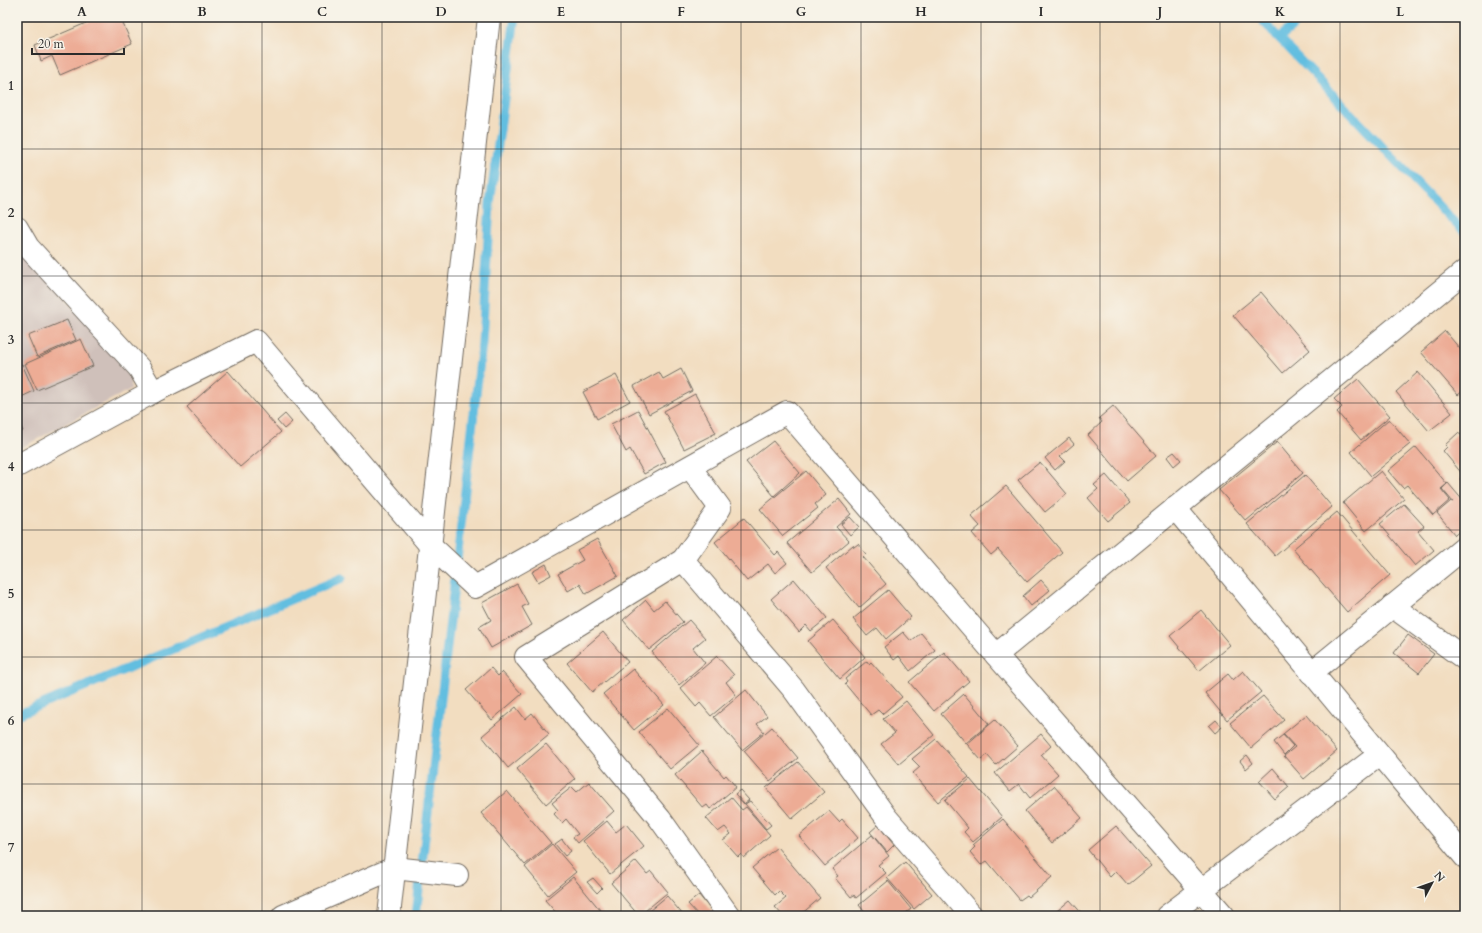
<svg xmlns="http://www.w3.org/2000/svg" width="1482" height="933" font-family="Cardo,serif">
<rect width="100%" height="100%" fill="#f7f3e8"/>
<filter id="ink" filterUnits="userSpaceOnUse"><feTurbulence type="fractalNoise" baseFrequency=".025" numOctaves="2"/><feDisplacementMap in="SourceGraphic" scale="8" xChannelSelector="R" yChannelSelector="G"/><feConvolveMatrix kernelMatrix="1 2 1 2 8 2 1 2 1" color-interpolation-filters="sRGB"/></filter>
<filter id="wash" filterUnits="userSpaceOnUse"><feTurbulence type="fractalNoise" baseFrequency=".012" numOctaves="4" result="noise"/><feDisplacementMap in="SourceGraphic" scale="16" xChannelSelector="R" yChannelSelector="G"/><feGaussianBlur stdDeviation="0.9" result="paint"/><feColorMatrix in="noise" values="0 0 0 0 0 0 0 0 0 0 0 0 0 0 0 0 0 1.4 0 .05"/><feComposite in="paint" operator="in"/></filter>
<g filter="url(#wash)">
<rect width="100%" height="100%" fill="#f2ddc0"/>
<polygon fill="#cfc0ba" points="17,243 131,372 131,389 17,450"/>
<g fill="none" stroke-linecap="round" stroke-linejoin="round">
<g stroke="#62bee0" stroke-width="9">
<polyline points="1259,17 1454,222 1465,232"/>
<polyline points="1279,38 1304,17"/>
<polyline points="17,715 342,578"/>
<polyline points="416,916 482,343 490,204 515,17"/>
</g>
</g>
<g id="blocks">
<g fill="#edac95">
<polygon points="100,17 120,17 132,44 60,75 52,56 41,61 35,45"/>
<polygon points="1261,292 1310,350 1283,373 1233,315"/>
<polygon points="67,320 76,340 37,357 28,336"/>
<polygon points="1445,331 1465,355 1465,389 1458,395 1421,352"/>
<polygon points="81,339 93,366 37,390 25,364"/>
<polygon points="22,364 34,391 17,399 17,366"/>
<polygon points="681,369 692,391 649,414 634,386 659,372 663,379"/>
<polygon points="228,371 281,432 240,467 187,407"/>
<polygon points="1418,372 1452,413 1429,431 1396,392"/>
<polygon points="616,375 630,401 597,419 583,392"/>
<polygon points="1358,379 1390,416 1361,440 1337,412 1342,407 1334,399"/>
<polygon points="695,394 716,433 684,449 664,411"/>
<polygon points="1113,406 1156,456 1127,481 1088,435 1102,422 1099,418"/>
<polygon points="638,410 666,462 644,474 630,449 626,452 611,424"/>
<polygon points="285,414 292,422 284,429 277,421"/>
<polygon points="17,418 23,431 17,433"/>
<polygon points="1389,419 1410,444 1371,476 1351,452"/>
<polygon points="1465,432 1465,485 1460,479 1464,476 1443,451 1447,447 1445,445 1458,433 1461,435"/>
<polygon points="1069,438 1074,444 1060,456 1065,461 1055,470 1045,458"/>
<polygon points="773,441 800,473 774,496 746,462"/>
<polygon points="1277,442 1303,473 1246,521 1219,490"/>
<polygon points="1416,447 1447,484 1441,489 1450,500 1433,515 1407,485 1403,488 1388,471"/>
<polygon points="1174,452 1181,460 1174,466 1167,457"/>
<polygon points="1040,462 1067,494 1045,512 1018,480"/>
<polygon points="806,471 826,495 815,504 818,508 783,536 760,509"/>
<polygon points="1381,471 1404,499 1366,531 1343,503"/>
<polygon points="1106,475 1130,503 1108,521 1088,498 1098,489 1094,485"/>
<polygon points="1305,475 1332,507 1275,556 1247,524"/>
<polygon points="1448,483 1465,503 1465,526 1455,535 1437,513 1451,501 1453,502 1442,489"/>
<polygon points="1006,486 1062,552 1027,582 998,549 991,555 972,533 980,526 971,516"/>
<polygon points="839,499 851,514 836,527 849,541 812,572 787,543"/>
<polygon points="1404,504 1424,526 1418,531 1434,550 1415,566 1380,524"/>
<polygon points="1337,512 1390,575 1347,612 1293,549"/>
<polygon points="850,517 859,527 850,535 841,524"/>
<polygon points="744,518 775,555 778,552 787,563 775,573 768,564 747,581 715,542"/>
<polygon points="597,539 618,576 586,594 580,584 568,591 558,574 583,560 577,550"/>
<polygon points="858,544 866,554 863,557 886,584 859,608 826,568 853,545 854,547"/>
<polygon points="546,564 551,575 538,582 532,572"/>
<polygon points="794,579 827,618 811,631 806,625 799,632 771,599"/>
<polygon points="1041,580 1050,590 1031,606 1023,596"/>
<polygon points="517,584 528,604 522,607 532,625 491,648 479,627 491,620 482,603"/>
<polygon points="888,590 911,617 886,639 877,628 867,636 853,619"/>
<polygon points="646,600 654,610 665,601 683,622 649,650 623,620"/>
<polygon points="1201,610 1230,645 1199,671 1170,636"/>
<polygon points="689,620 705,638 693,648 705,663 679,685 652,652"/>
<polygon points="833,620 865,657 840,679 808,641"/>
<polygon points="603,632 628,662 592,692 567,663"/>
<polygon points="903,632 911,641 921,633 935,650 910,671 899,656 894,660 884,647"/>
<polygon points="1408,635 1434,654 1419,673 1394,653"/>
<polygon points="944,652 969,681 934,711 909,682"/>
<polygon points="717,656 734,675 726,682 736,695 711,716 700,703 696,707 680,688"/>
<polygon points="867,661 869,664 871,662 902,697 882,714 878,710 871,715 845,684 847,682 845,679"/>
<polygon points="491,668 498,676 502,672 522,694 492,720 466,690"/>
<polygon points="633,669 664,705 634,730 603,694"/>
<polygon points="1243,671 1261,692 1227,720 1205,693 1228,674 1233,680"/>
<polygon points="746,690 767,716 757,724 764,732 742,750 714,717"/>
<polygon points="964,694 989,724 966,743 941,714"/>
<polygon points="1263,696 1284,720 1251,748 1230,723"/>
<polygon points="906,701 934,735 899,764 881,744 895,733 883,719"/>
<polygon points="516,707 525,719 532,713 549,734 508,768 482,736"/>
<polygon points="668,708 699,745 670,769 639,732"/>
<polygon points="1306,715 1337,751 1304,779 1284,756 1295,747 1283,734"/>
<polygon points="995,720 1018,746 996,765 987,755 981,760 967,744"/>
<polygon points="1216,720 1222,727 1215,733 1209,726"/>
<polygon points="772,727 798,758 770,781 744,751"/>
<polygon points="1041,734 1051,746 1041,755 1058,774 1030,798 1019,784 1010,791 995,773"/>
<polygon points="1283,735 1293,746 1284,755 1274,742"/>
<polygon points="936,739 969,777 938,802 913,773 920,767 912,759"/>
<polygon points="546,744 575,779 546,804 517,769"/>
<polygon points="702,751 724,777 726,775 736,787 710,809 707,805 703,808 675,775"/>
<polygon points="1247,755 1253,763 1246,769 1240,761"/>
<polygon points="798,762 824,792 792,819 766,788"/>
<polygon points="1273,768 1289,787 1275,799 1259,781"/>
<polygon points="970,779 1002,817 973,842 964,832 968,828 945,800"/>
<polygon points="589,782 614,811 578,843 573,837 578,834 566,819 562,823 554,814 558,810 552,803 572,787 577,792"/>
<polygon points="1054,786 1082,818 1052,843 1025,811"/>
<polygon points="740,790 749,800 744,804 735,794"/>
<polygon points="507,791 551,843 525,865 481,813"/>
<polygon points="731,797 742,810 746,807 770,835 744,858 741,854 738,857 723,840 731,834 725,827 718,832 706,818"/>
<polygon points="750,801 771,825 766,829 745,804"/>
<polygon points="829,811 839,822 842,819 858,838 825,866 799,836"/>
<polygon points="1003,819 1052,877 1029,897 1027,895 1020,900 987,861 981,865 970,852 975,847 973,845"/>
<polygon points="607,821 616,832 626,824 644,846 610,874 583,841"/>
<polygon points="878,825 894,845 887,852 870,832"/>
<polygon points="1116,826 1151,866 1128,885 1116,871 1110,877 1088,850"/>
<polygon points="872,835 889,856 878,865 886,873 856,898 854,895 851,897 835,878 838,876 832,869"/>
<polygon points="562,839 571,851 565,856 555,844"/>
<polygon points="552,844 576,872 548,895 525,867"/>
<polygon points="777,847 820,898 799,916 783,916 775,907 786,898 779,891 775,895 752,868"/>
<polygon points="636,861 647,874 651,871 668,892 639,916 611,883"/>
<polygon points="905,862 932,894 914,909 887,878"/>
<polygon points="573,877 605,916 559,916 545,900"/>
<polygon points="593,878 602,888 597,893 587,882"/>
<polygon points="888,881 911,909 902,916 868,916 859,905"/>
<polygon points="699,895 715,915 714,916 699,916 688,904"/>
<polygon points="667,896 684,916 643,916"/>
<polygon points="1070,900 1084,916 1051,916"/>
</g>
</g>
</g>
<g filter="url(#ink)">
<use href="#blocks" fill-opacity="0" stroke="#71695f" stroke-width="1"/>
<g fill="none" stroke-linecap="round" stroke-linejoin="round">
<defs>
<g id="street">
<polyline points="17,228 28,247 139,368 153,392"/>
<polyline points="17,466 153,392 256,341 430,545 475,587 787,412 996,655 1224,916"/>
<polyline points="690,467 720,508 683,560 526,657 660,819 729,916"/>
<polyline points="1175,508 1465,857"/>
<polyline points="683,560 794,690 886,817 972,916"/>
<polyline points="1392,606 1465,659"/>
<polyline points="996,655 1465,271"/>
<polyline points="1311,673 1465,547"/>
<polyline points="283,916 394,868 457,875"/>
<polyline points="389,916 489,17"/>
<polyline points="1167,916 1379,755"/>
</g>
</defs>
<use href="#street" stroke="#71695f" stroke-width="24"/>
<use href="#street" stroke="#fff" stroke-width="22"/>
</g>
</g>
<path fill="none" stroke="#2b2b2b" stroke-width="1" stroke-opacity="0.55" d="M 142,17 L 142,916M 262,17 L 262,916M 382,17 L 382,916M 501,17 L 501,916M 621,17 L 621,916M 741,17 L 741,916M 861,17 L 861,916M 981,17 L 981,916M 1100,17 L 1100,916M 1220,17 L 1220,916M 1340,17 L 1340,916M 17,149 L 1465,149M 17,276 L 1465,276M 17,403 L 1465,403M 17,530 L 1465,530M 17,657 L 1465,657M 17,784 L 1465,784"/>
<rect width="1482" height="933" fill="none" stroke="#f7f3e8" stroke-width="44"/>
<g transform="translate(1432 883) rotate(49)" stroke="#f7f3e8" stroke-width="3" paint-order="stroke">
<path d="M0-3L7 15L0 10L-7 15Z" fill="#2b2b2b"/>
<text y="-6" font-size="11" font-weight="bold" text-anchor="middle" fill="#2b2b2b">N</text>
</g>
<path d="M32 48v6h92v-6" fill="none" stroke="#2b2b2b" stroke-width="2"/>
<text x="38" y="48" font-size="12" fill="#2b2b2b" stroke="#f7f3e8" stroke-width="3" paint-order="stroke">20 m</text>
<rect x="22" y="22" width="1438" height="889" fill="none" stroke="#2b2b2b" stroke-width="1.5"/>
<g font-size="13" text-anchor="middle" font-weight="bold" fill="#2b2b2b">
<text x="82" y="16">A</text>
<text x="202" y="16">B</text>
<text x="322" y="16">C</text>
<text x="441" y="16">D</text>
<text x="561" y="16">E</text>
<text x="681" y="16">F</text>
<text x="801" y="16">G</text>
<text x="921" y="16">H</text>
<text x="1041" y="16">I</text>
<text x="1160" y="16">J</text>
<text x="1280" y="16">K</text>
<text x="1400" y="16">L</text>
<text x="11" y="90">1</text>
<text x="11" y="217">2</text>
<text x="11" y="344">3</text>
<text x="11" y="471">4</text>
<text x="11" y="598">5</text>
<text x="11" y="725">6</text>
<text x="11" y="852">7</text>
</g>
</svg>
